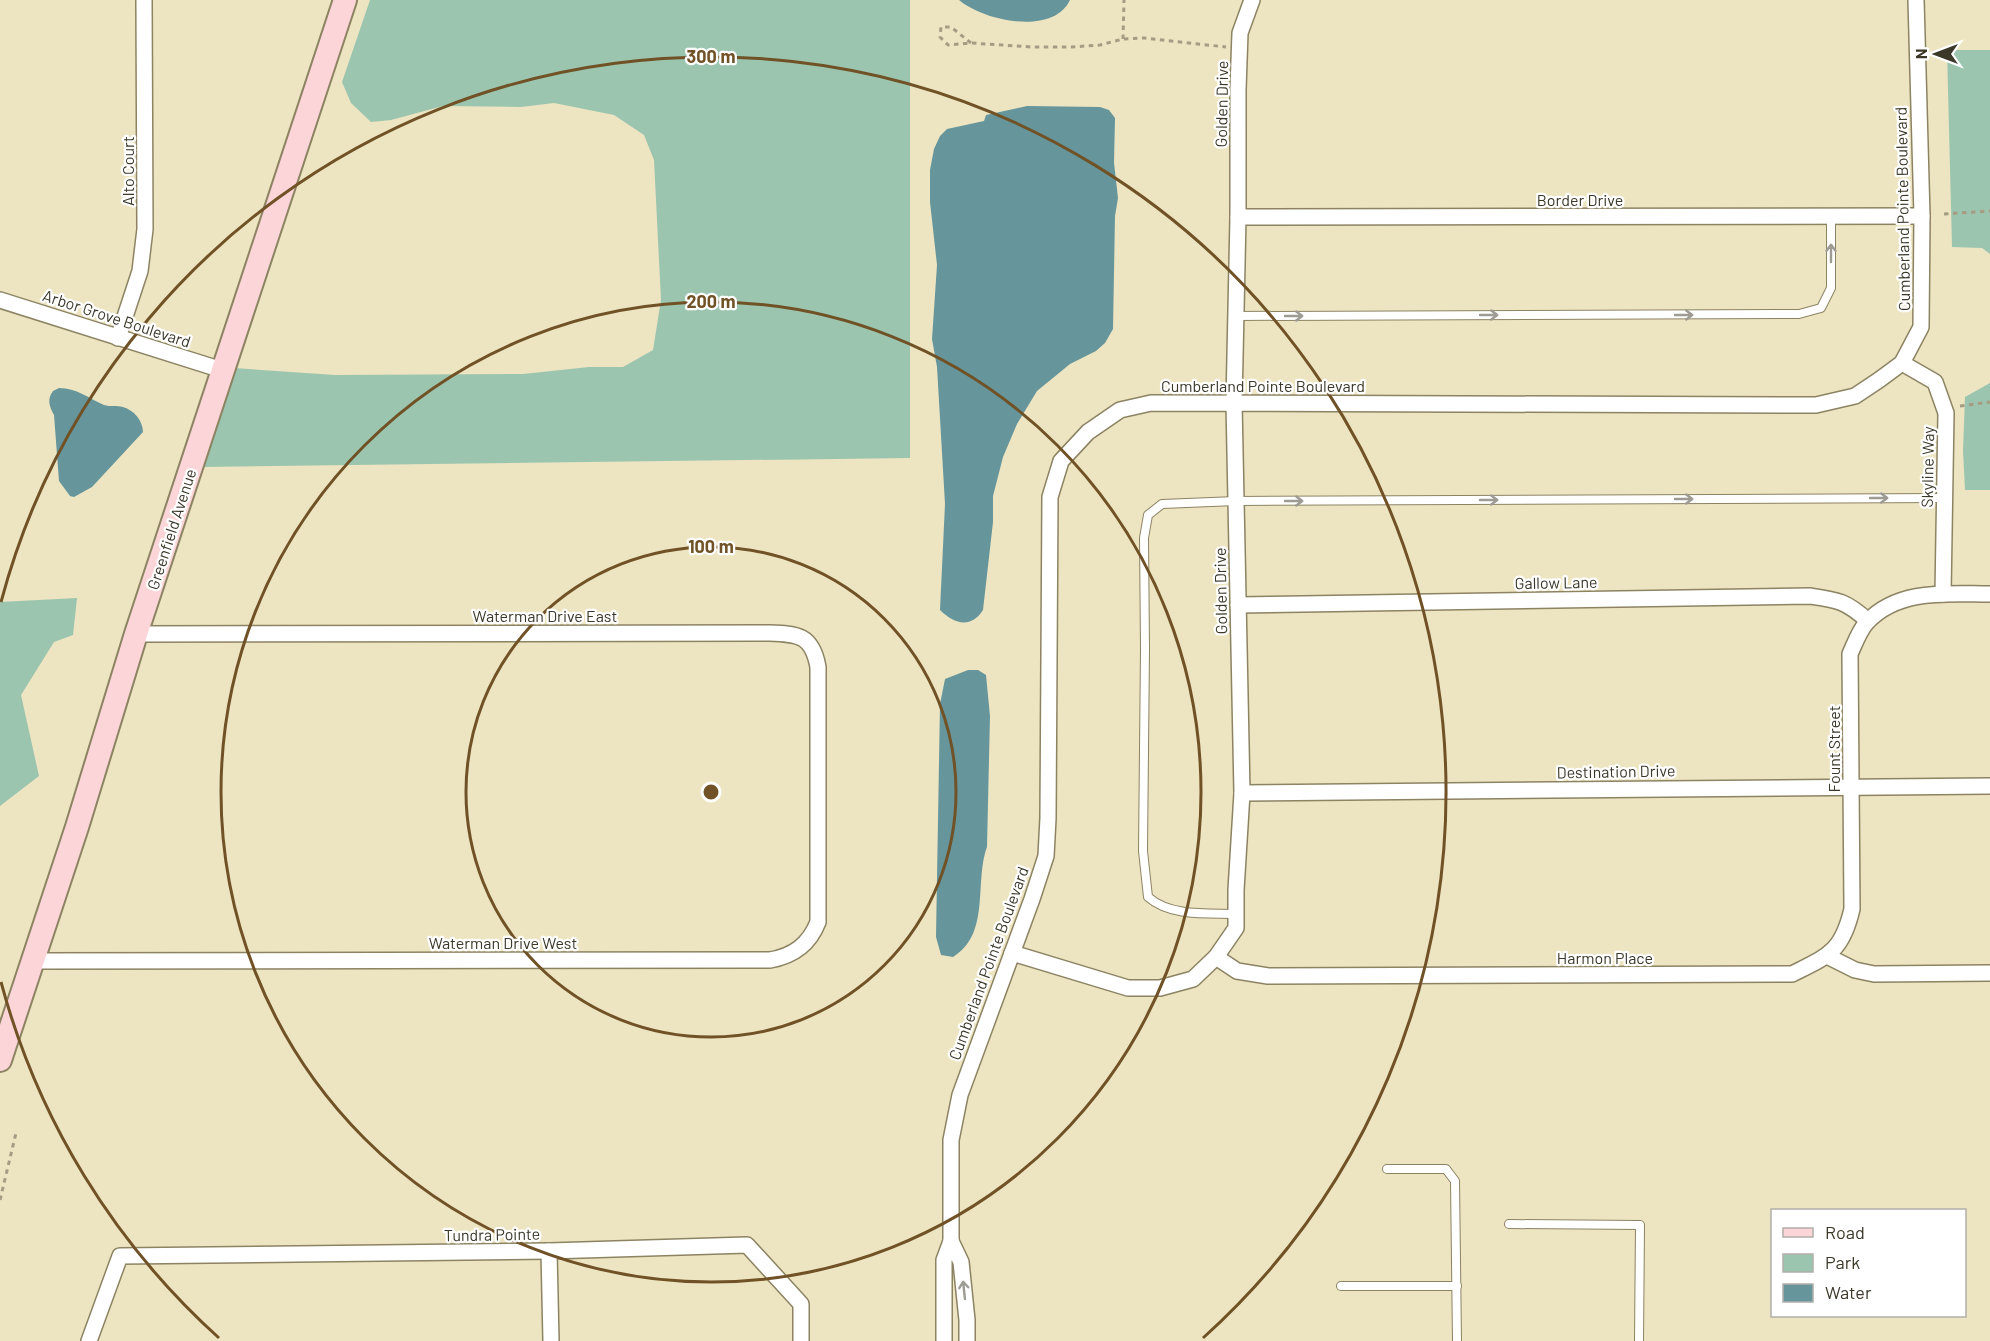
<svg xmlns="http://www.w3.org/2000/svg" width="1990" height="1341" font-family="Barlow,sans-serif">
<rect width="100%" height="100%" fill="#ede4c1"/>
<g fill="#9cc5b0">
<polygon points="370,0 910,0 910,458 201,467 234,368 335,375 523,374 589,367 623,367 653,350 661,300 654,160 644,135 614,115 554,103 521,107 443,106 391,120 371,122 351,103 342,82"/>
<polygon points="1947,50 1990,50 1990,254 1982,248 1952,247"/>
<polygon points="1990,383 1990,490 1965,490 1963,451 1965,397"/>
<polygon points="77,598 73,635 54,642 21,695 39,776 0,806 0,602"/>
</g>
<g fill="#66969c">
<path d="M 959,0 L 1070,0 C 1053,36 984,21 959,0 Z"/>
<path d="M 1027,106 L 1100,107 L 1109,110 L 1115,118 L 1114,163 L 1118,198 L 1115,216 L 1113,329 L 1105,343 L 1096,351 L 1070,364 L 1037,391 L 1017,424 L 1003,457 L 993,496 L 993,522 L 983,610 C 971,629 954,624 940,610 L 945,504 L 937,367 L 932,339 L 937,265 L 930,202 L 930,170 L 934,149 L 940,136 L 947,129 L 984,121 L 986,115 Z"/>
<path d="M 59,388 C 77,388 88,398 104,405 C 110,407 117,405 123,407 C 134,410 143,421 143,432 L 92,487 L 74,497 L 70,496 L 59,481 L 54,415 C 49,406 47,399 53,391 Z"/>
<path d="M 968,670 L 978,670 L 986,675 L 990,716 L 987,847 C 974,882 991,934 953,957 L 941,955 L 936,937 L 940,704 L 945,679 Z"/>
</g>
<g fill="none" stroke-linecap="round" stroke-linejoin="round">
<defs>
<g id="lane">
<polyline points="1236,316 1799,314 1821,308 1831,288 1831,216"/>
<path d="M 1236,914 C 1208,913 1171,917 1148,897 L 1143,851 L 1145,649 L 1144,538 L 1148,515 L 1162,504 L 1236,501 L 1945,498"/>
<polyline points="1387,1169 1446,1169 1455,1181 1457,1341"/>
<polyline points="1509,1224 1640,1225 1639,1341"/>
<polyline points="1341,1286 1457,1286"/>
</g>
<g id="street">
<polyline points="1238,217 1922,216"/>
<polyline points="0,300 222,370"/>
<polyline points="118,338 140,271 145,229 144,0"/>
<polyline points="1902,363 1935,382 1946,413 1943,594"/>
<path d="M 1238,605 L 1810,596 C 1838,600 1846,601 1868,621"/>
<polyline points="1242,793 1990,786"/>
<polyline points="1012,953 1128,988 1160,988 1193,979 1216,957 1236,928 1236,890 1242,793 1234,403 1238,217 1238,89 1240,33 1252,0"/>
<polyline points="1827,956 1855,970 1874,974 1990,973"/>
<path d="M 1216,957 L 1237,971 L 1268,976 L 1792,974 C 1828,956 1842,952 1852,909 L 1850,654 C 1855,643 1859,631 1867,622 C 1899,588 1948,594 1990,594"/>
<path d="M 32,961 L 770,960 C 793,956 809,945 818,922 L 818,667 C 812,634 797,634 768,633 L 136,634"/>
<polyline points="951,1241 961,1262 967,1320 967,1341"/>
<polyline points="549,1251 551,1341"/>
<polyline points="89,1341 120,1256 549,1251 747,1245 801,1304 801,1341"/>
<polyline points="944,1341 944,1260 951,1241 951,1140 960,1095 1032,899 1046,856 1048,818 1050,497 1061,461 1088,432 1120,410 1151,403 1816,405 1855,396 1879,380 1902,363 1921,327 1922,216 1916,0"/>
</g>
<polyline id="secondary" points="0,1060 77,827 136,634 345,0"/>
</defs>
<use href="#lane" stroke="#8c8363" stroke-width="10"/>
<use href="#street" stroke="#8c8363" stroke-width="18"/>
<use href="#secondary" stroke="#8c8363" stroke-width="26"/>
<g stroke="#a49d83" stroke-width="3" stroke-dasharray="4.5 4.5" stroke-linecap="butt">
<polyline points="1123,39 1124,0"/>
<polyline points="971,43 951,27 941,27 940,37 948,45 971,43 1032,47 1071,47 1100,45 1123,39 1144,38 1226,47"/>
<polyline points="1944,214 1990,211"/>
<polyline points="1960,406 1990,402"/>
<polyline points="0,1200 16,1133"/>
</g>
<use href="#lane" stroke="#fff" stroke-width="8"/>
<use href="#street" stroke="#fff" stroke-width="15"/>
<use href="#secondary" stroke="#fcd5d8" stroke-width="22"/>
</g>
<defs><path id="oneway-shaft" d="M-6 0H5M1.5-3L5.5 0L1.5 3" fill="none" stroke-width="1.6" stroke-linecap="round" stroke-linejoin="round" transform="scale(1.5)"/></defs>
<g stroke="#9d9b94">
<use href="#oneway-shaft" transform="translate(1831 253) rotate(-90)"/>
<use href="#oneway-shaft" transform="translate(1489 315)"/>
<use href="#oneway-shaft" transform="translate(1684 315)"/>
<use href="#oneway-shaft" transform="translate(1294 316)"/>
<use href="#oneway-shaft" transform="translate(1879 498)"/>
<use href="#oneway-shaft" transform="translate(1684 499)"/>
<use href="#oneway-shaft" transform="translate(1489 500)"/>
<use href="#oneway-shaft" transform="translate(1294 501)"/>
<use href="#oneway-shaft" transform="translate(964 1290) rotate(-96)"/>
</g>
<g fill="none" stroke="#705226" stroke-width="3">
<circle cx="711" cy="792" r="245"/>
<circle cx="711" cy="792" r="490"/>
<path d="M219 1338A735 735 0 0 1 1 982M1 602A735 735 0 1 1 1203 1338"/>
</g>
<g text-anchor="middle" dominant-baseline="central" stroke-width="4.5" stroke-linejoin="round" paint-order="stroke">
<g font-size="16" fill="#3b3729" stroke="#fff">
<text transform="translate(1221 104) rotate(-89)">Golden Drive</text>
<text transform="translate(127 171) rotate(-90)">Alto Court</text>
<text x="1580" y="199">Border Drive</text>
<text transform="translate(1902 209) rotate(-91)">Cumberland Pointe Boulevard</text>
<text transform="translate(117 318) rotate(18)">Arbor Grove Boulevard</text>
<text x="1263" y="385">Cumberland Pointe Boulevard</text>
<text transform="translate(1927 467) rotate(-89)">Skyline Way</text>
<text transform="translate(171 529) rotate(-72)">Greenfield Avenue</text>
<text transform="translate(1556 582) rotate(-1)">Gallow Lane</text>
<text transform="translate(1220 591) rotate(-91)">Golden Drive</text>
<text x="545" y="615">Waterman Drive East</text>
<text transform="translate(1833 749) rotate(-90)">Fount Street</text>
<text transform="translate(1616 771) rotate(-1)">Destination Drive</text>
<text x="503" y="942">Waterman Drive West</text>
<text x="1605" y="957">Harmon Place</text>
<text transform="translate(988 963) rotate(-70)">Cumberland Pointe Boulevard</text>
<text transform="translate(492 1234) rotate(-1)">Tundra Pointe</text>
</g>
</g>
<circle cx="711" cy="792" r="9" fill="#705226" stroke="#fff" stroke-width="3"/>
<g font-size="18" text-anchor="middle" font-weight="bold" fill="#705226" stroke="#fff" stroke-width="4.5" stroke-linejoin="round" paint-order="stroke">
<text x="711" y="63">300 m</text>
<text x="711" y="308">200 m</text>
<text x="711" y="553">100 m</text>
</g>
<rect x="1771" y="1209" width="195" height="108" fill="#ffffff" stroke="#b1afa9" stroke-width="1.5"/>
<rect x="1783" y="1228" width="30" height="9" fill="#fcd5d8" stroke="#b1afa9" stroke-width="1.5"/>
<text x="1825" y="1239" font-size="18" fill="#3b3729">Road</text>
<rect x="1783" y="1254" width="30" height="18" fill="#9cc5b0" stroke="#b1afa9" stroke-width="1.5"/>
<text x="1825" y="1269" font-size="18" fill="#3b3729">Park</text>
<rect x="1783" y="1284" width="30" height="18" fill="#66969c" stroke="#b1afa9" stroke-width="1.5"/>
<text x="1825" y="1299" font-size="18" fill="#3b3729">Water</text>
<g transform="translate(1936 54) rotate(270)" stroke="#ffffff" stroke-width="4.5" paint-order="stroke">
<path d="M0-4.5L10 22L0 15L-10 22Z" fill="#3b3729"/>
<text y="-9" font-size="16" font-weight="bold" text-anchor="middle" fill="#3b3729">N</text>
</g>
</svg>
